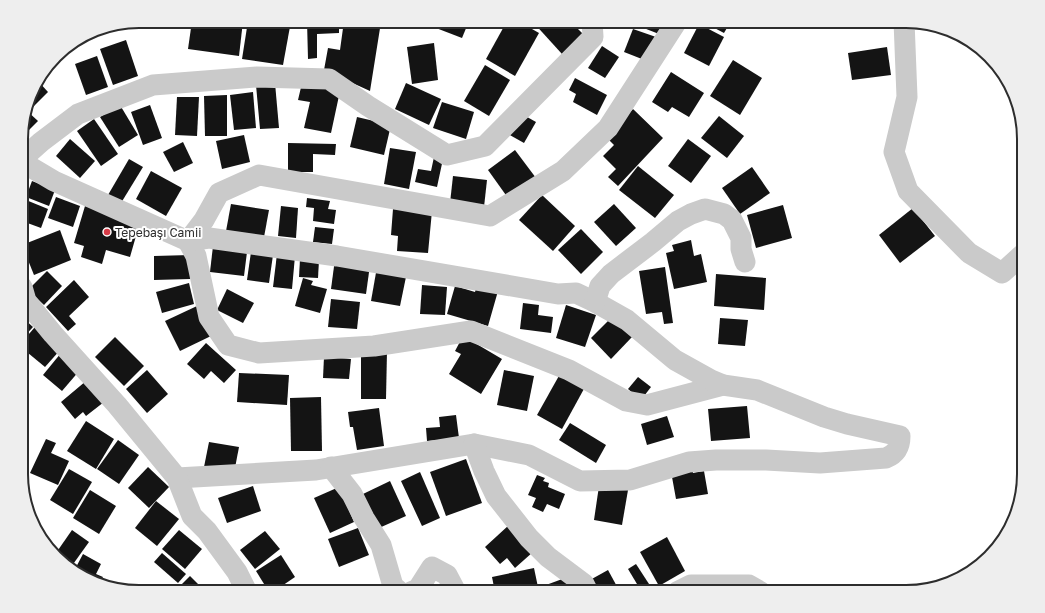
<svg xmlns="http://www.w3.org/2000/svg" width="1045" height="613" font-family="'Golos Text',sans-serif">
<rect width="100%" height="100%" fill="#fff"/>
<g fill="#141414">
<polygon points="192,21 243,21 239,56 188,49"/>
<polygon points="248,21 291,21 283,65 242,59"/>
<polygon points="307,21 339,21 339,33 317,34 317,58 308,59"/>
<polygon points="344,21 381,22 370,91 324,70 328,48 340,50"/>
<polygon points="438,21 469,21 462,38 436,28"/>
<polygon points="507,21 518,21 539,33 515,76 486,59"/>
<polygon points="532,21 570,21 583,34 562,54"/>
<polygon points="638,21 664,21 659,34 636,25"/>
<polygon points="704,21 731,21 724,33 703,22"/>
<polygon points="908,22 937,29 937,30 908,29"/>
<polygon points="699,24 724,37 709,66 684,53"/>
<polygon points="633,29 656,37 647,61 624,52"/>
<polygon points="126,40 138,76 113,85 100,49"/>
<polygon points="434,43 438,80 412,84 407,47"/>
<polygon points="602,46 619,57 605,78 588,68"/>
<polygon points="887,47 891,75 852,80 848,53"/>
<polygon points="97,56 108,87 86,95 75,64"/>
<polygon points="733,60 762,78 740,115 710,96"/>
<polygon points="485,65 510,80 489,116 464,101"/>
<polygon points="671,72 704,93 689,117 672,107 668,112 652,102"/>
<polygon points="575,78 607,95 597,115 573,102 576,94 569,90"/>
<polygon points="38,81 48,92 30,110 27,107 33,87"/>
<polygon points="275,83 279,128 260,129 256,85"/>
<polygon points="302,83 340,91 331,133 304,128 310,102 298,100"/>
<polygon points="406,83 441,99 429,125 395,109"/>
<polygon points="253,92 256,128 234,130 230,95"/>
<polygon points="227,95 227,136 205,136 204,96"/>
<polygon points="177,97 199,97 197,136 175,135"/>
<polygon points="442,102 474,112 466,139 433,128"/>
<polygon points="120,105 138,135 119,147 100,117"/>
<polygon points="150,105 162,138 143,145 131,112"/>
<polygon points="633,109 663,138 618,186 608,177 616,169 603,156 614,145 606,137"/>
<polygon points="26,110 38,121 22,137 22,124"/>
<polygon points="520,113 536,122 524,143 508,134"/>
<polygon points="719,116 744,136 727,158 701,138"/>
<polygon points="357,117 391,125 384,155 350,147"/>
<polygon points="94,119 118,154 101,166 77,131"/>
<polygon points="244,135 250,162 222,169 216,141"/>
<polygon points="70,139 95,161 80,178 56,156"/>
<polygon points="688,139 711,156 691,183 668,166"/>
<polygon points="183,142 193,163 174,172 163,152"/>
<polygon points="288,143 336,144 335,155 313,154 313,172 288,172"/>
<polygon points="390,148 416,152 409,189 384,184"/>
<polygon points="515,150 536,178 508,198 488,170"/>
<polygon points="434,157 443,159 437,187 415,182 418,169 431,171"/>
<polygon points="129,159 143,167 121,203 108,195"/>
<polygon points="638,166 674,195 655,218 619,190"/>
<polygon points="752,167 770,193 740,214 722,188"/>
<polygon points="151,171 182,188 166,216 136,199"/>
<polygon points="453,176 487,180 484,207 450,203"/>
<polygon points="32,181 55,190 49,206 26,197"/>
<polygon points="542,195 575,226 553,251 519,220"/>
<polygon points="56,197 80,206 73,227 48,218"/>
<polygon points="307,198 330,201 328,209 336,210 334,224 313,221 314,208 306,207"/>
<polygon points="26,200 48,209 41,228 22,221 22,212"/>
<polygon points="231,204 269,210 264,237 226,231"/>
<polygon points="614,204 636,228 616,246 594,222"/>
<polygon points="783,205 792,238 756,248 747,215"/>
<polygon points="85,206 140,222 130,257 106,250 102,264 81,257 84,246 74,243"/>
<polygon points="281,206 298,208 296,238 278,236"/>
<polygon points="913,208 935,236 900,263 879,235"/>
<polygon points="393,209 432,211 428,253 397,251 398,236 391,235"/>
<polygon points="315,227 334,229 332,244 313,242"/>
<polygon points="581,229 603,252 581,274 558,250"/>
<polygon points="60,230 71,260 34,275 22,245"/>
<polygon points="691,240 694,256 701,254 707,282 674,289 666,253 674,251 672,245"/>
<polygon points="213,246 247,252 244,276 210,272"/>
<polygon points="251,252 273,255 269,283 247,280"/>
<polygon points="277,254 295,256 292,289 273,287"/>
<polygon points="190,255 190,279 154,280 154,256"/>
<polygon points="300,259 319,260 318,278 299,277"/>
<polygon points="335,259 370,265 366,294 331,289"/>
<polygon points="377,267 407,272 400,306 371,301"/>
<polygon points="665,267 673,323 664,324 662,312 646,314 639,271"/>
<polygon points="47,271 62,286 44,305 28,290"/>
<polygon points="716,274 766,278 764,310 714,306"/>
<polygon points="303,278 313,281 311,285 327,289 320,313 295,306"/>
<polygon points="74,280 89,297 69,316 76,324 68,331 46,307"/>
<polygon points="189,283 194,304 162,313 156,292"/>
<polygon points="422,285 447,287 445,315 420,314"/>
<polygon points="477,285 498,291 488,326 447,314 455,286 475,292"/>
<polygon points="227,289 254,303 243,323 217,310"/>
<polygon points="331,299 360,302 357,329 328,327"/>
<polygon points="523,303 539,305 538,315 553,317 551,333 520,329"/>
<polygon points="566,305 596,315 585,347 556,338"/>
<polygon points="197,306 211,336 180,351 165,321"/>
<polygon points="22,317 33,327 22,339"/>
<polygon points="612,317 632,337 611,359 591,338"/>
<polygon points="720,318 748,320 745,346 718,344"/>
<polygon points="35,327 61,349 45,367 22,348 22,342"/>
<polygon points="463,336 502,359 481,394 449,374 461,354 455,351"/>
<polygon points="115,337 144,366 124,386 95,357"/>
<polygon points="206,343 236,370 224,383 211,371 204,379 187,364"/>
<polygon points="361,351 387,351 386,399 361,399"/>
<polygon points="61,353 80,370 62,391 43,375"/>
<polygon points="324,357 351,359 349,379 323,378"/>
<polygon points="147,370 168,394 147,413 126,389"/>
<polygon points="504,370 534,376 527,411 497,405"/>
<polygon points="239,373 289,375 287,405 237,402"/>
<polygon points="560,374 585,387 562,429 537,415"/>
<polygon points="638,377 651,387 641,400 628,389"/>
<polygon points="86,381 104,402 86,416 83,412 75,419 61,402"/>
<polygon points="321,397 322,451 291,451 290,398"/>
<polygon points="747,406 750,438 711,441 708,409"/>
<polygon points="379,408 384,446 357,450 353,427 350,427 348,412"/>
<polygon points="456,415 459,438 427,441 426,428 440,427 439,417"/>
<polygon points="667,416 674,437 647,445 641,424"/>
<polygon points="86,421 114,439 96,469 67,451"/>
<polygon points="570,423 606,445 596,463 559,440"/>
<polygon points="22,437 25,437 23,478 22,478"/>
<polygon points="46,439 56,443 51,453 69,461 58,485 30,473"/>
<polygon points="118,440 139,455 119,484 97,469"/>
<polygon points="209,442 239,447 234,473 204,467"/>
<polygon points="466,459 482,503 446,516 430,472"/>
<polygon points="692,465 693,473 704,471 708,494 676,499 672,477"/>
<polygon points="148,467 169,487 149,508 128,488"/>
<polygon points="69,469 92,482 73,514 50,500"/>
<polygon points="420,472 440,518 422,526 401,481"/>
<polygon points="537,475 545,478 543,481 549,483 548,487 565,494 559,509 547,504 543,512 532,507 536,498 528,495"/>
<polygon points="390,481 406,516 379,528 363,494"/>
<polygon points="253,486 261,511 227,523 218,498"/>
<polygon points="599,486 628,490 622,525 594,520"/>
<polygon points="339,487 354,522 330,533 314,498"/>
<polygon points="90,490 116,506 99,534 73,518"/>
<polygon points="156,501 179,519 157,546 135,528"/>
<polygon points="509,525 533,552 515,568 507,558 500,564 485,547"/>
<polygon points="358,528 369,555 339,567 328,539"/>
<polygon points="72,530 89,542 71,567 56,553"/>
<polygon points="179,530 202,549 185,569 162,549"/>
<polygon points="265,531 280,549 255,569 240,550"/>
<polygon points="667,537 685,571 659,586 640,552"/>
<polygon points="162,553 186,574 178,583 154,562"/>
<polygon points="83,554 101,564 96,574 103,577 100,582 80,576 74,571"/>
<polygon points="281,555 295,577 273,592 269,592 256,571"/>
<polygon points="636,564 649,584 640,589 628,569"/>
<polygon points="534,568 539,592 495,592 492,577"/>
<polygon points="608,570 620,592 597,592 590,580"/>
<polygon points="190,576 206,592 174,592"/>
<polygon points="565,578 571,592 549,592 546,585"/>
</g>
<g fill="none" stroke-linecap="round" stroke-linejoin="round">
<g stroke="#cacaca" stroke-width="21">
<polyline points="677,21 608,128 563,171 490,216 259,175 219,193 204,220 188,241 196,256 209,317 228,345 259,353 374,346 471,331 569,370 626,401 647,405 723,385"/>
<polyline points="904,21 907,97 894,152 908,191 969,253 1002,273 1024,253"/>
<polyline points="22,159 41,142 78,114 153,85 257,77 329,79 368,106 447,155 485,146 593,37 592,21"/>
<path d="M 22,162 L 54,181 L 188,241 L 209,238 L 337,256 L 558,294 L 576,293 L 595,302 L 627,320 L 675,360 L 711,380 L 723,385 L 757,390 L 824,417 L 847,424 L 900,436 C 900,448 896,454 886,458 L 820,463 L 766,460 L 716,460 L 689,462 L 630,480 L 580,481 L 529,455 L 474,444 L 316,470 L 177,478"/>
<polyline points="22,287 26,301 53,334 117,405 177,478 192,516 207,531 237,572 247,592"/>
<polyline points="595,302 600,286 611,274 653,242 678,221 691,214 705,209 724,214 732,220 741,238 741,249 745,262"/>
<polyline points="474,444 484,471 496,496 529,538 548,557 584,584 588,592"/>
<polyline points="331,467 352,494 364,518 381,545 393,586 400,592"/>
<polyline points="411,592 418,589 432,567 447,575 456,592"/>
<polyline points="677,592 691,585 749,585 761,592"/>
</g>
</g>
<circle fill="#d73c48" stroke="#fff" stroke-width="1.5" cx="107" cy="232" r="4"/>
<g text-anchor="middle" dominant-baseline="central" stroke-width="4" stroke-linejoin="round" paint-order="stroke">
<g font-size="12" fill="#2d2d2d" stroke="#fff" text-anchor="start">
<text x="115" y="232">Tepebaşı Camii</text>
</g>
</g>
<path d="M0 0H1045V613H0ZM139 28H906A111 111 0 0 1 1017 139V474A111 111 0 0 1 906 585H139A111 111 0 0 1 28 474V139A111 111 0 0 1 139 28Z" fill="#eee" fill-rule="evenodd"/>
<path fill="none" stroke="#2d2d2d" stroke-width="2" d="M139 28H906A111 111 0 0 1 1017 139V474A111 111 0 0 1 906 585H139A111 111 0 0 1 28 474V139A111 111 0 0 1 139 28Z"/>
</svg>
